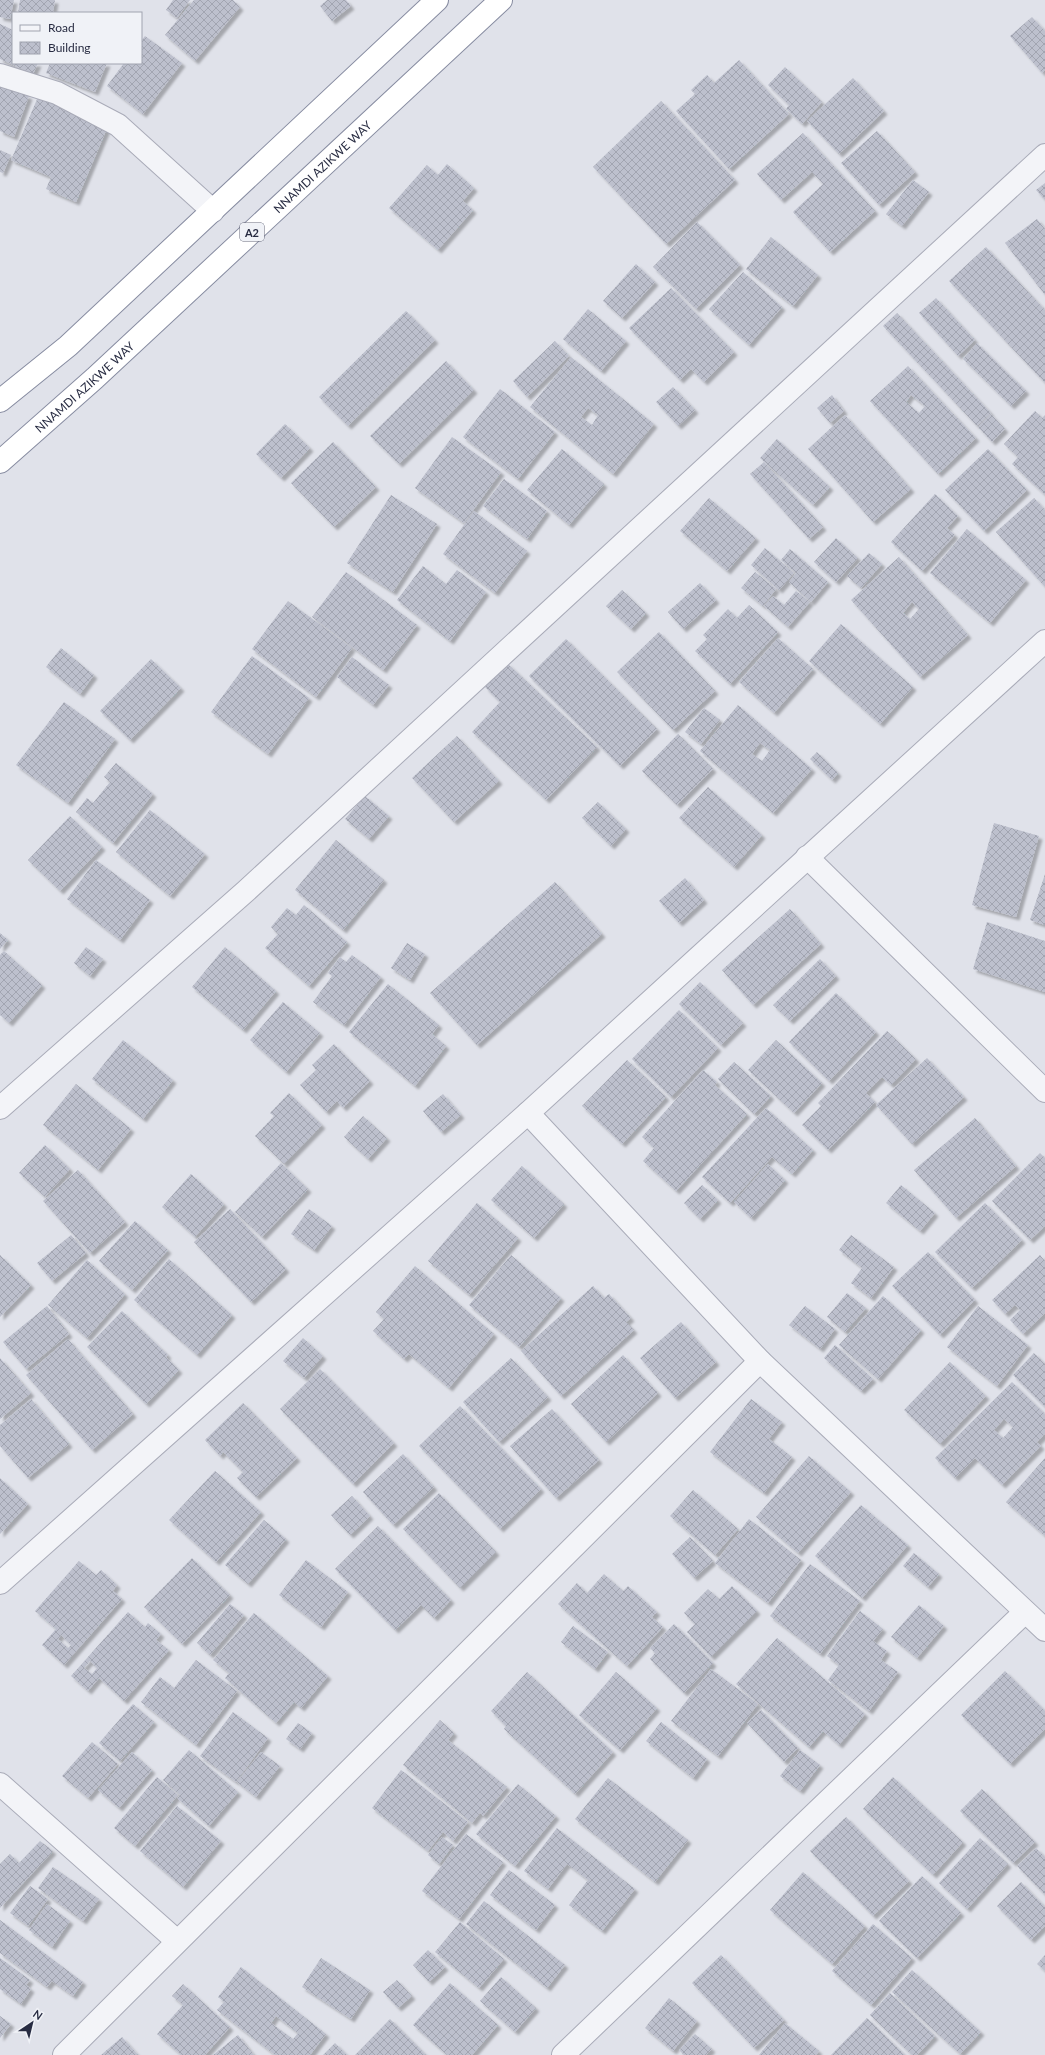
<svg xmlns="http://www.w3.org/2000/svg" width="1045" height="2055" font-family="Lato,sans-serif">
<defs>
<pattern id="building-cross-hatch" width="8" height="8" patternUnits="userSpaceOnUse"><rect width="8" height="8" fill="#bdc0cd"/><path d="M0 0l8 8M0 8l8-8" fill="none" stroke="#a2a5b1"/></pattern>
<filter id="shadow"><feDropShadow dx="3.5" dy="3.5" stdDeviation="1" flood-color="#0004"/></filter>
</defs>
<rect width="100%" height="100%" fill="#e0e2ea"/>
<g fill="url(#building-cross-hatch)" fill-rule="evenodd" filter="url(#shadow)">
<polygon points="0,0 14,0 10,19 0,17"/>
<polygon points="20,0 55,0 53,13 18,13"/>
<polygon points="173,0 190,0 177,18 166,10"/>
<polygon points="194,0 233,0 240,7 195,61 165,35"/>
<polygon points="327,0 346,0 351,6 332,21 320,6"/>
<polygon points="1032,17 1045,31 1045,70 1042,73 1010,36"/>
<polygon points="0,24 13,30 13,63 38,63 33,74 0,59"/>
<polygon points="145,36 182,63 143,114 107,86 124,63 141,63 141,41"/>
<polygon points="739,60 789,114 729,169 676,111 695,94 691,90 707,75 714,83"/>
<polygon points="50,63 107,63 95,92 46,73"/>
<polygon points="785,67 822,102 802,124 786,109 789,105 768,85"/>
<polygon points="853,78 884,111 839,154 807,121"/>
<polygon points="0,85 29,96 14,137 0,131"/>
<polygon points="38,97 108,126 76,202 46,189 51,177 11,160"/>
<polygon points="661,101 735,180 666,244 593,167"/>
<polygon points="877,131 915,172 879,205 841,163"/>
<polygon points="803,133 875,211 830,252 793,212 823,184 812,172 781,200 757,174"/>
<polygon points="0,150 11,155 3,173 0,172"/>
<polygon points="447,164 474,188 463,201 473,210 438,250 389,208 427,165 438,175"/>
<polygon points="913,180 929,192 902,226 886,214"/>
<polygon points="1045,183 1045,200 1036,190"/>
<polygon points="1037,219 1045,229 1045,295 1005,243"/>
<polygon points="697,222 740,265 696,309 653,267"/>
<polygon points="771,237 818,275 793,306 746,269"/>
<polygon points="986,247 1045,310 1045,383 949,281"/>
<polygon points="636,264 655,282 622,318 603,301"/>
<polygon points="743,272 782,307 749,345 709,309"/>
<polygon points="671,288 734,352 704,382 691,369 680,380 629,328"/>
<polygon points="936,298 975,340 958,356 919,313"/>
<polygon points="588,309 626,341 601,371 563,339"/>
<polygon points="406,311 435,340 348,426 319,397"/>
<polygon points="897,313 991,413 977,426 883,326"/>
<polygon points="555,341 569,356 527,397 513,381"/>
<polygon points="977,343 1026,391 1011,406 963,359"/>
<path d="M 571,357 L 654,424 L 613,474 L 530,407 ZM 588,408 L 598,415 L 592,425 L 581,417 Z"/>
<polygon points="446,361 474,390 399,464 370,436"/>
<path d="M 908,366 L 976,438 L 938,474 L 870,401 ZM 911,395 L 925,406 L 919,413 L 906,402 Z"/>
<polygon points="673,387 695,410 678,426 656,402"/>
<polygon points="500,389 555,432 518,479 463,437"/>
<polygon points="832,395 844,411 830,423 817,408"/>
<polygon points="1035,411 1042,418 1045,415 1045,495 1012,464 1018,457 1004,444"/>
<polygon points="991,414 1005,429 992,442 978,427"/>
<polygon points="845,415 911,489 873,522 808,449"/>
<polygon points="285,424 310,448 281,478 256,454"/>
<polygon points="452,437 501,472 464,523 415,488"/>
<polygon points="777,439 830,487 813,505 760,458"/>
<polygon points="333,442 376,487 334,527 291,483"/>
<polygon points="562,449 604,484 569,525 527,490"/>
<polygon points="988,449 1027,490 984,531 945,490"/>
<polygon points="764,462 823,527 809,539 750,474"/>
<polygon points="504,479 547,511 527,539 483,506"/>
<polygon points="935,494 958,516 947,528 955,535 922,571 891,542"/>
<polygon points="391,495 437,524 393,592 347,563"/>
<polygon points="709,498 756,538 727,571 680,531"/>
<polygon points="1034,498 1045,510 1045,587 996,532"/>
<polygon points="474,511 527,551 495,593 443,554"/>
<polygon points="967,529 1026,580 990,623 930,573"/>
<polygon points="836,538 858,558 836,582 814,562"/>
<polygon points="765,548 794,573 779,590 751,565"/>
<polygon points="790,549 828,582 811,602 789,582 796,573 781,560"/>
<polygon points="869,553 882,564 861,588 847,576"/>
<path d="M 899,557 L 968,635 L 920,677 L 851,600 ZM 912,602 L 919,609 L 910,619 L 903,613 Z"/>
<polygon points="423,566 446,584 457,570 486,592 450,641 397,600"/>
<polygon points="346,572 417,625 383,670 312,617"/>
<polygon points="755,572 776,589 763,606 741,588"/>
<polygon points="700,583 716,600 683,629 668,612"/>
<polygon points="622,590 646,613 631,629 606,606"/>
<polygon points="796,591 810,602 788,627 764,606 773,596 784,605"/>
<polygon points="288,601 352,648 316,697 252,649"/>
<polygon points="749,605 778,632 730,684 695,651 707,639 703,635 728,609 737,618"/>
<polygon points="841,624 913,687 880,724 809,661"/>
<polygon points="659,632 715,691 673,730 617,672"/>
<polygon points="778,638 813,669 774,713 739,682"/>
<polygon points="566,639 657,729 620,766 529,676"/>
<polygon points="61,648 94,675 80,694 46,667"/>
<polygon points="252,656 309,698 268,754 211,712"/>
<polygon points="352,657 389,685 373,705 337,677"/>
<polygon points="151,659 181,688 130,740 100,711"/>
<polygon points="507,663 597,747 546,800 472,732 500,702 485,687"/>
<polygon points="64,702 115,739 68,803 16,765"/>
<path d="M 738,705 L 812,769 L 773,813 L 700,751 ZM 760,743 L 770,750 L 762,761 L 752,754 Z"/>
<polygon points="704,708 720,720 701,744 685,732"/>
<polygon points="678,734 713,769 677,805 642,771"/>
<polygon points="457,736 499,781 454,822 412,778"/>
<polygon points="817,752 838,773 832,780 810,759"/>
<polygon points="116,763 153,794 113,843 76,812 87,798 93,803 110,782 104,777"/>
<polygon points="708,787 762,835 734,867 679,818"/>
<polygon points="365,796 389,816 369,839 345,819"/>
<polygon points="598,802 626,829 611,846 582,818"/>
<polygon points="150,810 205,854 170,896 116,852"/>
<polygon points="70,816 102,847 60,891 28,860"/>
<polygon points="994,823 1039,836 1016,917 972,905"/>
<polygon points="336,840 384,880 343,930 295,890"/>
<polygon points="96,860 150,900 120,940 67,899"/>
<polygon points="1045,874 1045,925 1030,920"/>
<polygon points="685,878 704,900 679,923 659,901"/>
<polygon points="555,882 602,934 477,1045 430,993"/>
<polygon points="304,905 347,942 309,986 265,948 278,934 271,927 287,908 296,915"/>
<polygon points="790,909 821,944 753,1005 722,970"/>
<polygon points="987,922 1045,941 1045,992 973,969"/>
<polygon points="0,933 8,940 0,949"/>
<polygon points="407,943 425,954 410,980 391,968"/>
<polygon points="86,947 103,959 90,976 74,963"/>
<polygon points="225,947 276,991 243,1030 192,987"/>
<polygon points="4,951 42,985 9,1023 0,1015 0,955"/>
<polygon points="352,955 381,977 344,1025 313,1002 332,976 328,973 340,957 346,962"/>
<polygon points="820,959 836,976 790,1021 773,1005"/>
<polygon points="700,982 743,1023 721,1045 679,1004"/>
<polygon points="388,984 439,1025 432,1034 446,1046 415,1086 349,1032"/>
<polygon points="836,993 876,1032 829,1081 789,1042"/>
<polygon points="283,1002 320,1033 286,1072 250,1040"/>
<polygon points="679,1010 718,1048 671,1097 632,1059"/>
<polygon points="887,1031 916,1059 891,1085 882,1077 866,1093 875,1102 828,1150 802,1125 821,1106 818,1103"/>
<polygon points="123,1040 173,1080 143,1119 92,1079"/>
<polygon points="776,1040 822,1083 794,1113 748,1070"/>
<polygon points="334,1044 370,1081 343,1108 337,1101 326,1112 300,1085 316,1070 312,1065"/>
<polygon points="927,1058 964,1097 912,1144 876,1105"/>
<polygon points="627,1060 666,1097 622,1144 582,1106"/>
<polygon points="734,1062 771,1096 754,1114 718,1079"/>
<polygon points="703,1070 717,1082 715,1085 747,1114 676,1191 643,1161 654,1148 642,1137"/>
<polygon points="76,1084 131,1129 98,1170 43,1125"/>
<polygon points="289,1093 322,1125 284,1164 255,1136 274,1116 270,1113"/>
<polygon points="443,1094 461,1115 441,1132 423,1111"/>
<polygon points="766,1108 813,1150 792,1174 772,1157 730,1203 702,1177"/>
<polygon points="363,1116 387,1138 368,1159 344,1137"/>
<polygon points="975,1118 1016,1166 956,1218 914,1170"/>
<polygon points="45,1145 70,1169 45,1197 19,1173"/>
<polygon points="1040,1153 1045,1158 1045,1226 1030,1240 992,1201"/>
<polygon points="281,1163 308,1189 262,1237 235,1212"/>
<polygon points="768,1164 785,1180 751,1218 734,1202"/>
<polygon points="522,1166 564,1204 534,1238 491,1200"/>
<polygon points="78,1170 125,1222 90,1253 43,1201"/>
<polygon points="191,1174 224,1204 195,1237 162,1207"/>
<polygon points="702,1185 718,1200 700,1219 684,1203"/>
<polygon points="901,1185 935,1213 920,1231 886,1203"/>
<polygon points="477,1203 518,1238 469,1295 428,1261"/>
<polygon points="985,1203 1022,1240 972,1288 935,1252"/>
<polygon points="230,1209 286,1269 251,1302 194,1242"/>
<polygon points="309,1209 332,1226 314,1250 291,1234"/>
<polygon points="135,1221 168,1250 132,1290 99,1261"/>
<polygon points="71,1235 86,1253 52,1281 37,1263"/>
<polygon points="851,1235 894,1267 871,1298 851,1283 862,1268 839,1250"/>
<polygon points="928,1252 975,1300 940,1335 892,1286"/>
<polygon points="0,1255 31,1285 0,1317"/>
<polygon points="511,1255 561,1298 519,1347 469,1305"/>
<polygon points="1040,1255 1045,1261 1045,1313 1023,1334 1010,1320 1020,1310 1015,1305 1005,1314 992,1300"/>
<polygon points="169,1259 232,1315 197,1355 134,1300"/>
<polygon points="87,1260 125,1294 87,1338 48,1305"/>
<polygon points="415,1266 494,1334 449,1388 409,1354 404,1359 373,1331 384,1319 376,1312"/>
<polygon points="593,1286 604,1298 609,1294 631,1318 626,1322 634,1330 561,1396 521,1351"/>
<polygon points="847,1293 866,1308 845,1332 827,1317"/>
<polygon points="883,1296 921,1330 878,1379 839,1345"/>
<polygon points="47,1306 69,1334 26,1369 3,1342"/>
<polygon points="805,1306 835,1329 820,1349 789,1325"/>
<polygon points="978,1306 1028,1345 997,1386 947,1347"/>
<polygon points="122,1311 168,1355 166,1357 179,1370 146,1404 87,1347"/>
<polygon points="681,1322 716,1362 675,1398 640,1358"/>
<polygon points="303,1338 323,1356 304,1378 283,1361"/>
<polygon points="68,1339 133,1414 92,1450 26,1375"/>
<polygon points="835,1345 873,1379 861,1391 824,1358"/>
<polygon points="1034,1353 1045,1364 1045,1407 1013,1375"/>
<polygon points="623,1355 658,1393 606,1442 571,1404"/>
<polygon points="0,1358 31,1393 0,1419"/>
<polygon points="511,1358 548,1397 499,1442 463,1402"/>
<polygon points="950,1362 986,1396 940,1444 904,1410"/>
<polygon points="320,1369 394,1443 353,1484 280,1409"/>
<path d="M 1012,1382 L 1045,1414 L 1045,1434 L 1037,1442 L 1041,1446 L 1002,1485 L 975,1458 L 955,1478 L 935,1458 ZM 1004,1419 L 1013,1427 L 1003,1438 L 994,1430 Z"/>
<polygon points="31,1399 69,1444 28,1478 0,1446 0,1425"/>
<polygon points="751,1399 782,1422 769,1439 792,1457 764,1493 710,1452"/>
<polygon points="243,1403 297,1458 256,1497 237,1478 243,1472 223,1452 220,1456 205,1440"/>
<polygon points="460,1406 541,1489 500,1529 419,1446"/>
<polygon points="552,1409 599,1460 556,1498 510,1446"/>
<polygon points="403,1454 434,1487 393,1525 363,1492"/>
<polygon points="809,1456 851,1492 798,1553 756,1517"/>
<polygon points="1045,1458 1045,1536 1006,1502"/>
<polygon points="215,1471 261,1512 216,1562 169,1520"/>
<polygon points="0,1478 28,1504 0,1534"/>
<polygon points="693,1490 738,1529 715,1555 670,1516"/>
<polygon points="439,1493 496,1552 460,1588 403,1529"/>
<polygon points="352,1496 370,1516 350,1535 331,1515"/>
<polygon points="861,1505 908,1545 862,1598 815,1556"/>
<polygon points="749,1519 801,1560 768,1603 715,1563"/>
<polygon points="264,1520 286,1539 248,1584 225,1565"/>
<polygon points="378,1526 451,1600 434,1618 421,1605 395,1630 335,1569"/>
<polygon points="690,1537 713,1561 694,1578 672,1554"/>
<polygon points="914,1553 939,1574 928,1587 903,1566"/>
<polygon points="192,1558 230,1595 182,1644 144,1607"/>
<polygon points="306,1560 348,1592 321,1627 279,1595"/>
<path d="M 79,1561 L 96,1575 L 101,1570 L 117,1585 L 113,1591 L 122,1599 L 64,1665 L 42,1645 L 56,1629 L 35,1611 ZM 61,1635 L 71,1645 L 68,1648 L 58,1639 Z"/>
<polygon points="810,1564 860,1601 820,1654 770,1616"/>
<polygon points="604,1574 623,1591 628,1586 657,1612 652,1617 663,1627 627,1666 558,1604 577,1583 587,1593"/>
<polygon points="732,1586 757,1611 711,1657 687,1632 695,1624 684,1613 708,1589 719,1599"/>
<polygon points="230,1604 244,1615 210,1655 197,1643"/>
<polygon points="919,1605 944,1626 917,1658 891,1637"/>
<polygon points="860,1611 883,1629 873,1641 887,1651 881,1660 898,1672 869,1711 828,1680 839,1665 827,1656"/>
<path d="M 128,1612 L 145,1627 L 148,1623 L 161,1634 L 156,1640 L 169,1650 L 124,1701 L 99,1678 L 88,1691 L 71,1676 ZM 90,1661 L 97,1668 L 92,1674 L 84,1668 Z"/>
<polygon points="254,1613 328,1676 301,1708 294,1702 276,1723 225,1678 229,1673 213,1660"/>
<polygon points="674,1624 713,1663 684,1693 650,1659 655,1653 650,1648"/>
<polygon points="573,1626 608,1652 595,1669 561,1642"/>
<polygon points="777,1638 865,1714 839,1745 823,1731 809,1747 736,1684"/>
<polygon points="196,1660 237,1691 196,1745 141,1702 160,1677 174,1688"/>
<polygon points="711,1669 758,1704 718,1756 671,1721"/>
<polygon points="1005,1671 1045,1711 1045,1729 1010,1764 961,1715"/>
<polygon points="527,1672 613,1752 575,1794 504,1729 506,1726 491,1711"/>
<polygon points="616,1672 657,1708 620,1750 579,1715"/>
<polygon points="133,1704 154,1722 120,1761 99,1743"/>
<polygon points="761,1710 798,1748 784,1762 747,1723"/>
<polygon points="233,1712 268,1738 236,1782 200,1756"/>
<polygon points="440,1720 454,1733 448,1740 507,1787 483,1816 480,1813 472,1823 403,1765"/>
<polygon points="661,1722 707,1759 693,1778 646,1741"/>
<polygon points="298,1723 312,1733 300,1749 286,1739"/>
<polygon points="92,1742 118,1764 88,1798 62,1776"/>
<polygon points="189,1750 238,1792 209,1826 177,1798 180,1795 163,1780"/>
<polygon points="800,1750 820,1765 800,1791 780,1776"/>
<polygon points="132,1752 152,1770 119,1808 98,1790"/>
<polygon points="261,1752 280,1766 256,1797 237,1782"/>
<polygon points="401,1770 468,1822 453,1841 443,1832 428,1851 372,1808"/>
<polygon points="157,1777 178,1795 135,1846 114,1828"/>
<polygon points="893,1777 963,1842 933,1875 863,1809"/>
<polygon points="608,1778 688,1840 655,1882 575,1819"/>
<polygon points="518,1784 556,1816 515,1866 476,1834"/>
<polygon points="982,1789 1035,1842 1013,1863 960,1811"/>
<polygon points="177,1806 221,1841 183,1887 140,1851"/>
<polygon points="846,1817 909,1881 873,1916 810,1851"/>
<polygon points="557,1828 635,1889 602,1931 569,1905 588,1880 567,1864 548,1889 524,1871"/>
<polygon points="466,1834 503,1862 459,1919 422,1891"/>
<polygon points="442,1837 453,1845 439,1864 428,1855"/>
<polygon points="980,1838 1008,1864 967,1909 939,1883"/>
<polygon points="40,1841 53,1851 0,1908 0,1864 10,1854 19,1863"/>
<polygon points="1036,1848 1045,1857 1045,1895 1017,1866"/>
<polygon points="53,1867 99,1899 83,1921 38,1888"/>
<polygon points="509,1870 555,1905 536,1930 490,1895"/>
<polygon points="803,1872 865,1926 832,1964 770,1910"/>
<polygon points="922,1876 961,1913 917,1958 879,1921"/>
<polygon points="1021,1882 1045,1907 1045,1926 1031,1940 997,1906"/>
<polygon points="30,1886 48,1899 28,1926 10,1913"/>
<polygon points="484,1901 565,1965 547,1988 466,1924"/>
<polygon points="47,1904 70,1921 52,1947 29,1930"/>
<polygon points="0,1920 83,1982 73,1996 52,1981 47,1987 0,1953"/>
<polygon points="460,1922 504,1959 479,1988 435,1952"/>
<polygon points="873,1924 912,1958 871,2005 832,1971"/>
<polygon points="428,1950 445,1967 429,1982 413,1965"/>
<polygon points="721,1955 784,2020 754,2048 692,1983"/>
<polygon points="1045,1955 1045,1971 1037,1964"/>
<polygon points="0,1958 30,1980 26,1985 31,1989 21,2004 0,1989"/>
<polygon points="321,1958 370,1990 351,2019 302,1987"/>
<path d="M 241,1967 L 326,2034 L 310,2055 L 275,2055 L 217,2010 L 224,2002 L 218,1997 ZM 276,2016 L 298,2033 L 293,2039 L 271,2023 Z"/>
<polygon points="912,1970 981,2032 960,2054 892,1992"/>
<polygon points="501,1977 536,2008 515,2032 480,2001"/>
<polygon points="397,1980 412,1996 398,2008 383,1992"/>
<polygon points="450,1983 498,2025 472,2055 447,2055 413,2025"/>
<polygon points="183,1984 230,2027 205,2055 181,2055 157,2034 183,2005 172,1996"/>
<polygon points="890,1993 935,2036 917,2055 912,2055 870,2015"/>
<polygon points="669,1998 697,2021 673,2051 645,2028"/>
<polygon points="0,2016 11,2024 0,2038"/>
<polygon points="867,2018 905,2055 831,2055"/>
<polygon points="390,2019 426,2055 355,2055"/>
<polygon points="785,2023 819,2051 816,2055 759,2055"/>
<polygon points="695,2034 712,2049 706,2055 684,2055 679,2050"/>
<polygon points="238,2035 254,2055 213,2055"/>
<polygon points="122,2037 138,2055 101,2055"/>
<polygon points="335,2043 347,2055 323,2055"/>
</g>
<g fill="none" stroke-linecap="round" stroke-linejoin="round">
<defs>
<g id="minor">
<polyline points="0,75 57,93 118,125 213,211"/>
<polyline points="807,857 1045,1091"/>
<polyline points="0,1108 246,891 1045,155"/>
<polyline points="528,1113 760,1361 1045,1630"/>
<polyline points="0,1583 528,1113 1045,641"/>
<polyline points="0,1784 177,1941"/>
<polyline points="64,2055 760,1361"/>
<polyline points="563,2055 1025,1612"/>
</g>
<g id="highway">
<polyline points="0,401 68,346 437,0"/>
<path id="s1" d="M 0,462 L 95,378 L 501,0"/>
</g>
</defs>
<use href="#minor" stroke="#a9abb8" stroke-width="24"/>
<use href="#highway" stroke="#878ca1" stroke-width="24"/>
<use href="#minor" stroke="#f3f4f8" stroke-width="22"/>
<use href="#highway" stroke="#fff" stroke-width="22"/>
</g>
<g text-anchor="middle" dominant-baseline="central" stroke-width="3" stroke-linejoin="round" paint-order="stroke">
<rect fill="#f0f2f7" stroke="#646778" stroke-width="1" x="240" y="223" width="24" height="18" rx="3"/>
<g font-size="11" font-weight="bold" fill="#282c42">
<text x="252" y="232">A2</text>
</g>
<g font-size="12" fill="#282c42" stroke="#f0f2f7">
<text stroke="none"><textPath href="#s1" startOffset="437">NNAMDI AZIKWE WAY</textPath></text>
<text stroke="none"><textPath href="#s1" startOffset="113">NNAMDI AZIKWE WAY</textPath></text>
</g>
</g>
<rect x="12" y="12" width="130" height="52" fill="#f0f2f7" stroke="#a0a3af"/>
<rect x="20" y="25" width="20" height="6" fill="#f3f4f8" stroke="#a0a3af"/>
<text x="48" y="32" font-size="12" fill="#282c42">Road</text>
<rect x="20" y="42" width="20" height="12" fill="url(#building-cross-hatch)" stroke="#a0a3af"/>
<text x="48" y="52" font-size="12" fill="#282c42">Building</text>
<g transform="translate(32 2023) rotate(35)" stroke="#f0f2f7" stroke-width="3" paint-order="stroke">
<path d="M0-3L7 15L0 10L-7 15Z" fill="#282c42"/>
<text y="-6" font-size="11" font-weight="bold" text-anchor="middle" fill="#282c42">N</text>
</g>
</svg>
